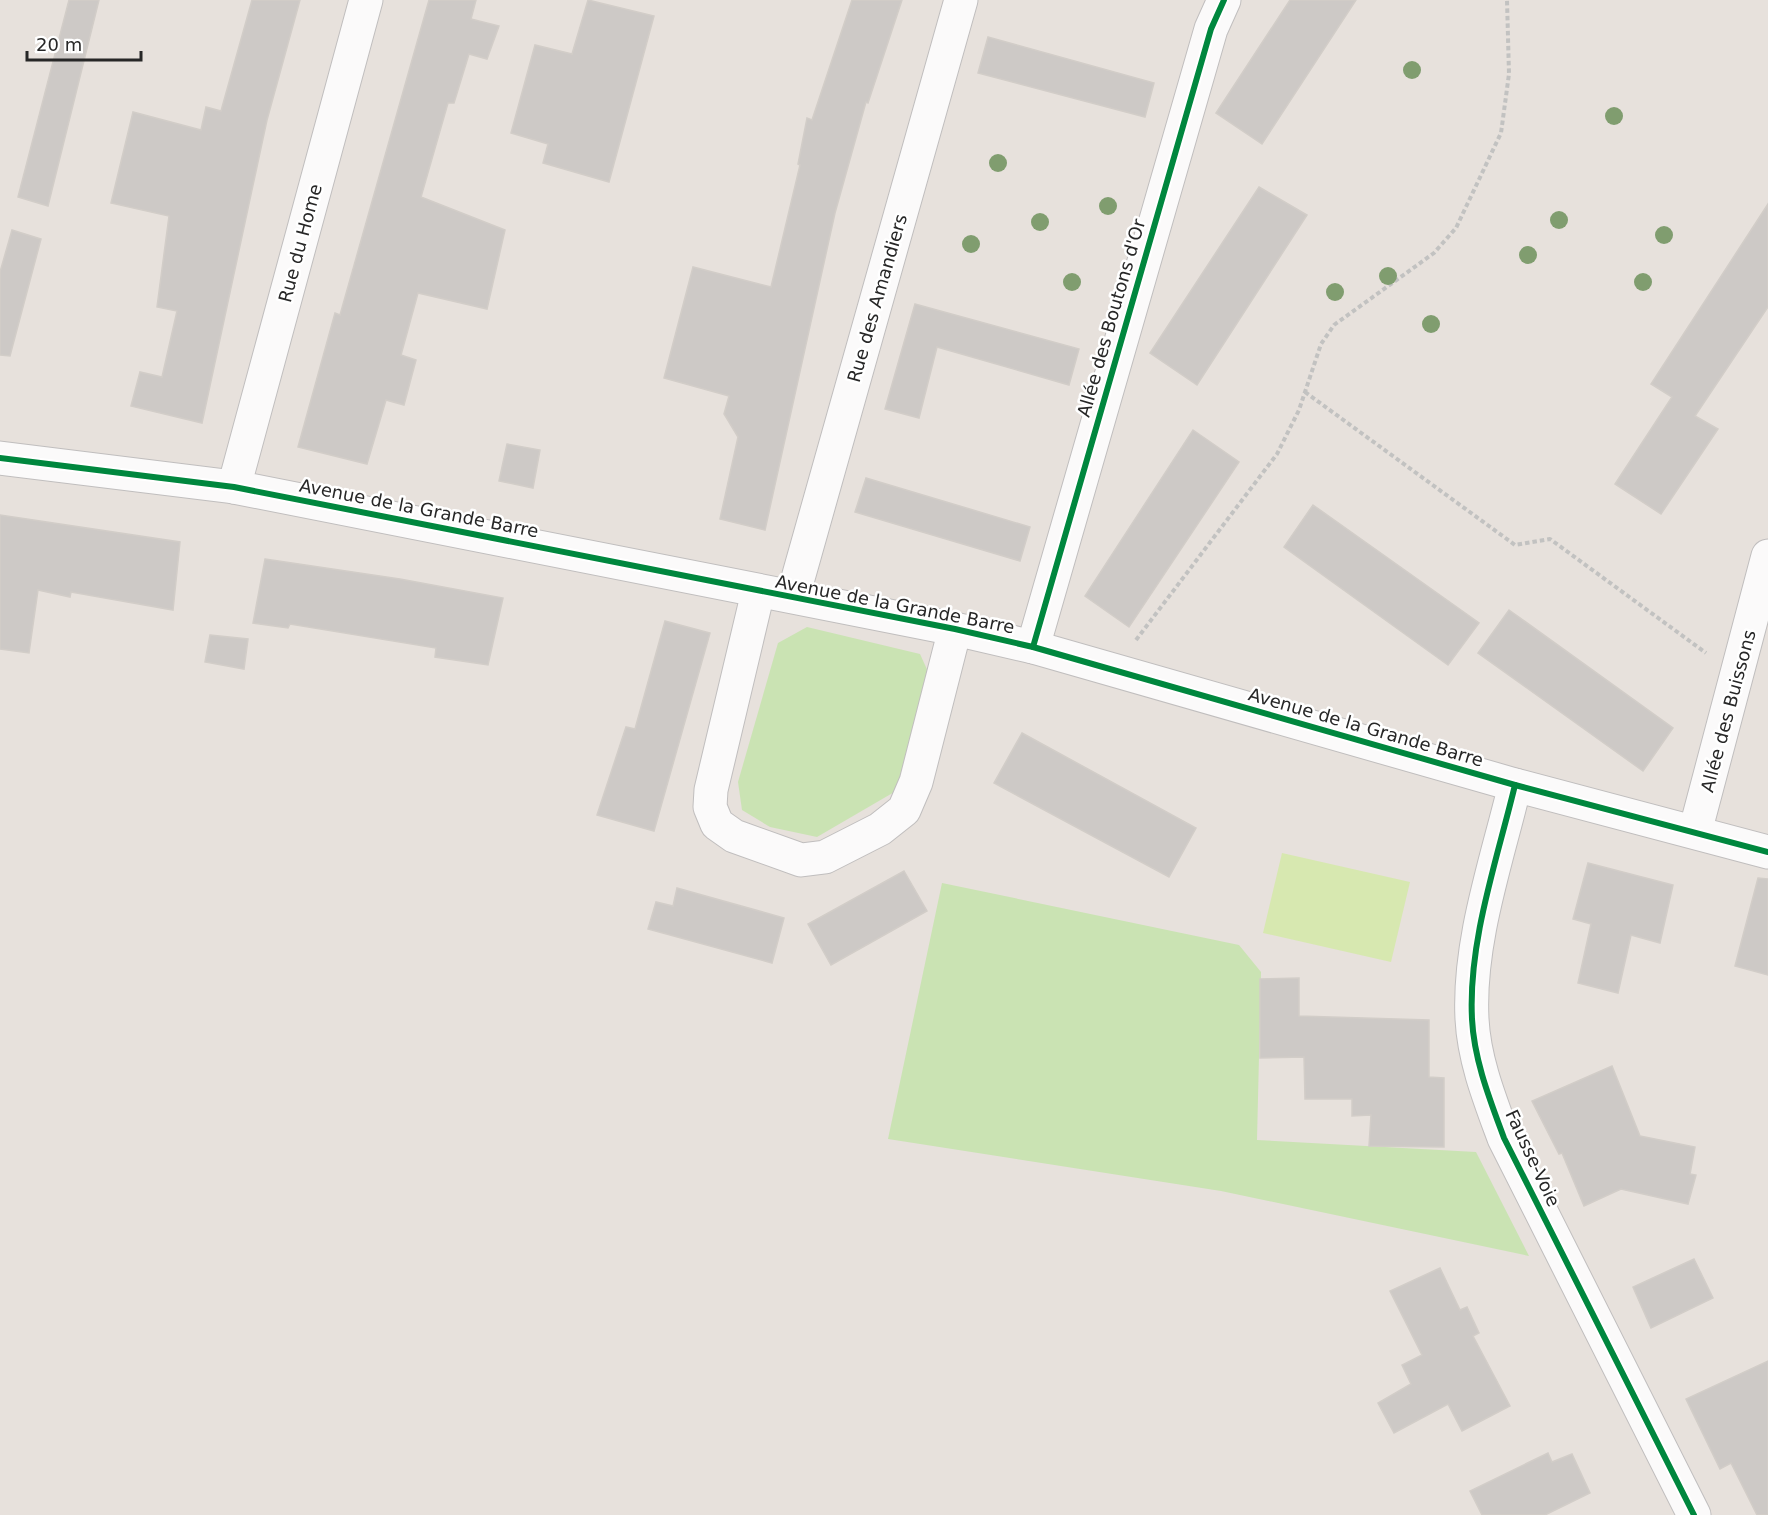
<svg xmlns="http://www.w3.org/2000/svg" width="1768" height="1515" font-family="'DejaVu Sans',sans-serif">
<rect width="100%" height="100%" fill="#e7e1dc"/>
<g fill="#cae3b3">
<polygon points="807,627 920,654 930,676 896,791 817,837 770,827 742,810 738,782 778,643"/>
<polygon points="942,883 1239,945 1261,972 1257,1140 1476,1152 1529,1256 1221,1191 888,1139"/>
</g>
<polygon fill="#d7e8b0" points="1282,853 1410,882 1391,962 1263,933"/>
<g fill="#cdc9c6" stroke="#d2cdc8" stroke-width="1.5">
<polygon points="69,0 99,0 48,206 18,197"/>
<polygon points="252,0 300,0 267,120 202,423 131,406 140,372 162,377 177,311 157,307 169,216 111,203 133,112 201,130 206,107 221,111"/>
<polygon points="429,0 476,0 471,19 499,26 487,59 469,54 454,103 448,103 421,197 505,230 487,309 418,293 401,355 416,360 404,405 386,400 367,464 298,447 335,313 340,315"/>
<polygon points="588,0 654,16 609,182 543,163 548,144 511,133 535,45 572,54"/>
<polygon points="852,0 902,0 868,103 866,102 835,213 765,530 720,519 738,437 724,414 729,396 664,378 693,267 771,287 800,165 798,164 807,118 812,120"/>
<polygon points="1290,0 1356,0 1262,144 1216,113"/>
<polygon points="988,37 1154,83 1145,117 978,73"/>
<polygon points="1259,187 1307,215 1197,385 1150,353"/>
<polygon points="1768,204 1768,307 1695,416 1718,429 1661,514 1615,484 1672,397 1651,384"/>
<polygon points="12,230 41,239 10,356 0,355 0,272"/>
<polygon points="915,304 1079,349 1069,385 937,347 919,418 885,409"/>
<polygon points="1193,430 1239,462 1129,627 1085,596"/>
<polygon points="507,444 540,450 533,488 499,481"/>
<polygon points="866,478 1030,527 1020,561 855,512"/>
<polygon points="1313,505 1479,623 1448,665 1284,547"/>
<polygon points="0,515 180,542 173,610 71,592 70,597 38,590 29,653 0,649"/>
<polygon points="265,559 400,579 503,598 488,665 435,657 436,648 290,624 288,628 253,623"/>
<polygon points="1509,610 1673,728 1643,771 1478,653"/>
<polygon points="665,621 710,633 654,831 597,815 626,727 635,729"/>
<polygon points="210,635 248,639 244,669 205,662"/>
<polygon points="1022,733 1196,828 1169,877 994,783"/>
<polygon points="1588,863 1673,885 1660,943 1631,935 1618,993 1578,983 1591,924 1573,919"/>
<polygon points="904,871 927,911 831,965 808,924"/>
<polygon points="1758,878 1768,879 1768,975 1735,966"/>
<polygon points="677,888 784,918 772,963 648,929 656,902 673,906"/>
<polygon points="1299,978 1299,1016 1429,1020 1429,1077 1444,1078 1444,1147 1369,1146 1371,1115 1352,1116 1352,1099 1305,1099 1304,1057 1260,1058 1260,979"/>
<polygon points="1612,1066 1640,1136 1695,1147 1690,1174 1696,1175 1688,1204 1621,1189 1584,1206 1562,1153 1559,1154 1532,1101"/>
<polygon points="1694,1259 1713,1298 1651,1328 1633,1287"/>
<polygon points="1440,1268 1460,1310 1467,1307 1479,1333 1473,1336 1510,1406 1462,1431 1448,1404 1394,1433 1378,1403 1411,1384 1402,1365 1422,1355 1390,1291"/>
<polygon points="1768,1361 1768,1515 1757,1515 1731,1463 1720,1469 1686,1399"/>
<polygon points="1548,1453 1552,1462 1572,1454 1590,1493 1545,1515 1482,1515 1470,1491"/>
</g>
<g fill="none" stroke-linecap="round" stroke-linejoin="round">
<defs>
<g id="street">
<polyline points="0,458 234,487 955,629 1033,647 1515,785 1768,852"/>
<polyline points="234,487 366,0"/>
<polyline points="758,592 711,790 710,807 717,824 734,836 801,860 825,857 880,829 904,810 916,782 955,629"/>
<polyline points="793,596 961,0"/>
<polyline points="1033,647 1211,29 1224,0"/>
<path d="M 1515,785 C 1497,860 1468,942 1472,1019 C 1474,1060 1490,1100 1504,1138 L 1694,1515"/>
<polyline points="1695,832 1768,556"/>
</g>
</defs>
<use href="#street" stroke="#c0bebe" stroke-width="35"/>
<g stroke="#c2c2c1" stroke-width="4" stroke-dasharray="4.5 3" stroke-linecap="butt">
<polyline points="1305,392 1515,545 1550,539 1706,653"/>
<polyline points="1136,640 1277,454 1299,410 1321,344 1334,325 1434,253 1456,228 1501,133 1509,74 1507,0"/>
</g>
<use href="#street" stroke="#fbfafa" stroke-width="33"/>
<defs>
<g id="cycleway">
<polyline points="0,458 234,487 955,629 1033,647 1515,785 1768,852"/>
<polyline points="1033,647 1211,29 1224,0"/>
<path d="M 1515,785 C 1497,860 1468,942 1472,1019 C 1474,1060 1490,1100 1504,1138 L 1694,1515"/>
</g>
</defs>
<use href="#cycleway" stroke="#fff" stroke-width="10"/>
<use href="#cycleway" stroke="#00873e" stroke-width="6"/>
</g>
<g fill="#809d6f">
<circle cx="1412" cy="70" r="9"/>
<circle cx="1614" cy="116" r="9"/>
<circle cx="998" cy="163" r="9"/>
<circle cx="1108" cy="206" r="9"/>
<circle cx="1559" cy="220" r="9"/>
<circle cx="1040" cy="222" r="9"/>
<circle cx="1664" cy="235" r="9"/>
<circle cx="971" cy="244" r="9"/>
<circle cx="1528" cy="255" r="9"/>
<circle cx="1388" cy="276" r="9"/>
<circle cx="1072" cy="282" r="9"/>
<circle cx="1643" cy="282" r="9"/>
<circle cx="1335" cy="292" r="9"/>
<circle cx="1431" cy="324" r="9"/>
</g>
<g text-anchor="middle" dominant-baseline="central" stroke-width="5" stroke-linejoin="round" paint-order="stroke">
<g font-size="18" fill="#272727" stroke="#fff">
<text transform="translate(300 243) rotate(-75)">Rue du Home</text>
<text transform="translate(877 298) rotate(-74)">Rue des Amandiers</text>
<text transform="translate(1111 318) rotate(-74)">Allée des Boutons d'Or</text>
<text transform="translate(419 508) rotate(11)">Avenue de la Grande Barre</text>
<text transform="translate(895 604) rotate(11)">Avenue de la Grande Barre</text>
<text transform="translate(1728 711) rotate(-75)">Allée des Buissons</text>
<text transform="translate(1366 727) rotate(16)">Avenue de la Grande Barre</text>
<text transform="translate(1533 1158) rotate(65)">Fausse-Voie</text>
</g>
</g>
<path d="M27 51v9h114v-9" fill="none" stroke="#272727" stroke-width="3"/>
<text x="36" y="51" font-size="18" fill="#272727" stroke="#ffffff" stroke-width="4.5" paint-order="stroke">20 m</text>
</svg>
